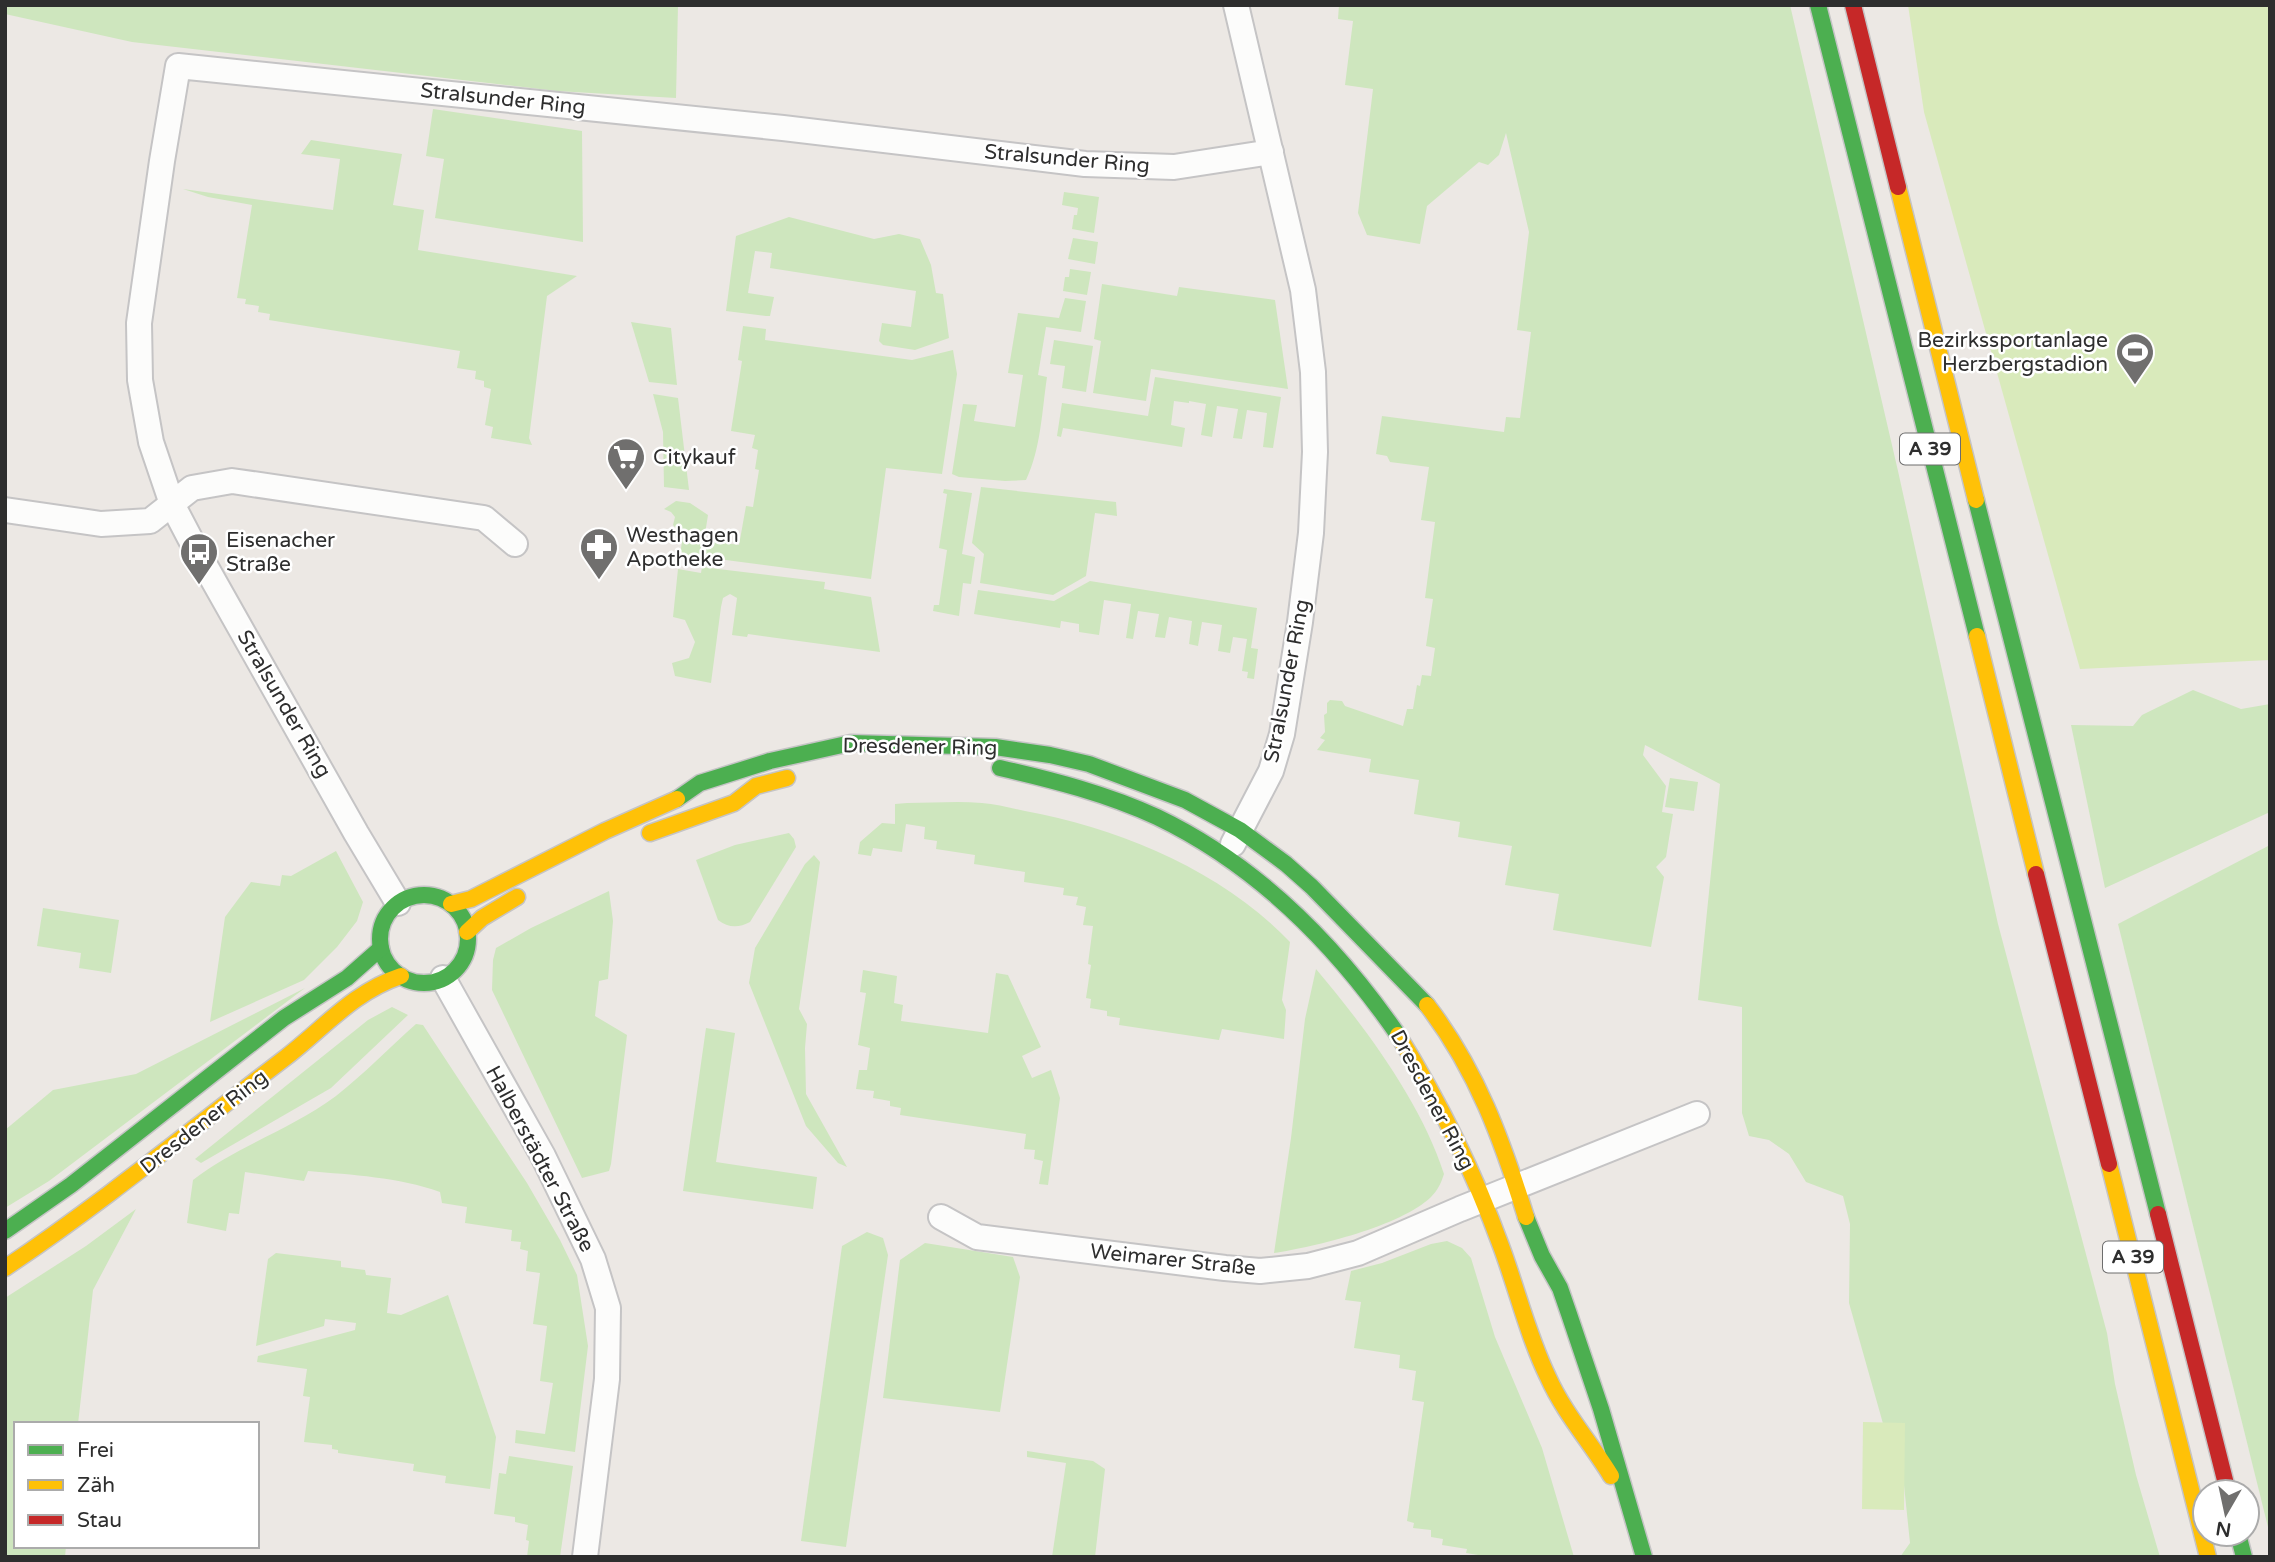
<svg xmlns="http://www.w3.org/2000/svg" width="2275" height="1562" font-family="'Varela Round',sans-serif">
<rect width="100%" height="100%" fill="#ece8e4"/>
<g fill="#cee6be">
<polygon points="5,5 678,5 676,98 557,91 132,42 5,14"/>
<polygon points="1339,5 1790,5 1898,471 1998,924 2107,1333 2115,1384 2136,1475 2160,1557 1900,1557 1910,1543 1904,1485 1893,1459 1849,1303 1850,1224 1843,1196 1806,1182 1789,1154 1769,1140 1749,1136 1742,1113 1742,1007 1698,1000 1720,784 1645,745 1643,755 1666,786 1662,812 1673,814 1666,857 1656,867 1664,877 1651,947 1553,930 1559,894 1505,885 1512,846 1458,837 1460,822 1414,814 1419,780 1369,772 1371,759 1317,750 1325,740 1320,738 1325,732 1324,715 1327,713 1327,703 1330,700 1342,701 1345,706 1403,726 1407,709 1413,709 1417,685 1420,686 1422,675 1431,676 1435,648 1426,646 1433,599 1425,598 1435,522 1421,520 1429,467 1390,462 1387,456 1376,454 1382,416 1504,432 1506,417 1520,418 1531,332 1517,330 1529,232 1506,133 1499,155 1488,165 1479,162 1427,206 1420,244 1367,235 1358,213 1373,89 1345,85 1353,21 1338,19"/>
<polygon points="433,109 582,131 583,242 435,218 444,159 426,156"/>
<polygon points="311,140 402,154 393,205 424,210 418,250 577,276 547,296 529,438 532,445 491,438 493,427 485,425 491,389 484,387 484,381 475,379 476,371 457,368 460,351 269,320 270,314 258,312 259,306 245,304 246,299 237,298 252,205 208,197 183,189 333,210 340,159 301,154"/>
<polygon points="1064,192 1099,197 1094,233 1072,229 1074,215 1077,215 1078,208 1062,205"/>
<polygon points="789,217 874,239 899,234 920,239 931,265 936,293 943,294 949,338 915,350 883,345 879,341 882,323 911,327 916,291 770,268 772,253 755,251 748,293 774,297 770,316 766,316 726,311 736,236"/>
<polygon points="1073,238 1098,242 1095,264 1068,259"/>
<polygon points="1070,269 1091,272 1087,295 1063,291 1065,277 1069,277"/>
<polygon points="1102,284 1177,296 1179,287 1275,300 1288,389 1151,369 1146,401 1093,393 1101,341 1094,339"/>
<path d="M 1065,298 L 1086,301 L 1081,332 L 1046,327 L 1038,375 L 1047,377 C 1042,410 1041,449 1026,480 L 1005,481 L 959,477 L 952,474 L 963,404 L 977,405 L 974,421 L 1015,427 L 1023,375 L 1008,373 L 1018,313 L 1059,318 Z"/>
<polygon points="631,322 671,328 677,385 649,382"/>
<polygon points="743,326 766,329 765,340 912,360 953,350 957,374 942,474 886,468 871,579 680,554 683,536 673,525 675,517 671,512 664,509 676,501 690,503 708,515 704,540 739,545 746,506 753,507 759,470 755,469 758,450 752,448 755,435 731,431 742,361 738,360"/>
<polygon points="1054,340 1093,346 1086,392 1062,388 1065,366 1050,364"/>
<polygon points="1155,377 1281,397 1273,448 1263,447 1267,413 1247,410 1242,439 1233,438 1238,409 1217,406 1212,437 1201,435 1206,404 1189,401 1189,403 1174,401 1171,425 1185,428 1182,447 1063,428 1061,437 1057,436 1062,403 1148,416"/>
<polygon points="653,394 678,398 689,490 664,487 663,432"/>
<polygon points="981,487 1116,502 1117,516 1095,513 1086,576 1053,595 980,583 984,554 972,543"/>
<polygon points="944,489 972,493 962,554 975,557 971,584 963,583 959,616 933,611 934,605 939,605 947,550 939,548 947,494 943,493"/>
<polygon points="702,567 825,582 824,589 871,597 880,652 748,634 747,637 732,635 737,598 730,594 723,598 721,607 711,683 675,676 672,663 689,658 695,642 685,620 673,617 678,569 701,573"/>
<polygon points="1090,581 1257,608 1251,648 1258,649 1254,679 1247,678 1248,672 1242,671 1247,639 1233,637 1230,653 1218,651 1222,625 1202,622 1198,646 1189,644 1192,621 1169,617 1165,638 1155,637 1159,614 1138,611 1133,639 1126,638 1131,604 1104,600 1099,635 1079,632 1079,624 1061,621 1060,628 974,614 978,590 1054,601"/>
<polygon points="2193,690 2241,709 2270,704 2270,812 2105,888 2071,725 2133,726 2142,715"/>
<polygon points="1670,778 1698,782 1694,811 1665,807"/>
<path d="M 907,803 C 932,803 958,801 982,803 C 996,804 1011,808 1025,811 C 1121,829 1221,870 1290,942 L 1282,1000 L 1286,1010 L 1284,1039 L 1222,1029 L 1219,1040 L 1119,1025 L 1120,1018 L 1107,1016 L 1107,1011 L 1090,1008 L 1091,999 L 1086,998 L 1091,965 L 1088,964 L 1093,926 L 1083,925 L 1086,907 L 1076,905 L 1078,897 L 1063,895 L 1064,888 L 1024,882 L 1025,872 L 974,864 L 975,855 L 936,849 L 937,841 L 924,839 L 925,827 L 906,824 L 902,852 L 873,848 L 871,856 L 858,854 L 860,842 L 882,823 L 895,824 L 895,804 Z"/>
<path d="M 789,833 L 794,839 L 796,847 L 750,922 C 739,928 728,928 718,920 L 696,860 L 735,845 Z"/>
<polygon points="2270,845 2270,1535 2118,924"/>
<polygon points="336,851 363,902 357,921 337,947 304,980 210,1022 225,917 251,882 280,886 282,875 291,876"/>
<polygon points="814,855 820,862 799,1009 807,1024 805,1048 806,1094 847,1167 838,1163 806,1126 749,983 755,948 805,864"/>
<polygon points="609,891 613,921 608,979 599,981 595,1016 627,1035 611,1164 609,1171 582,1178 492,990 493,960 496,948 531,928"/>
<polygon points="43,908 119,920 111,973 79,968 81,953 37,946"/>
<path d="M 1316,969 C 1365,1027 1421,1102 1444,1174 C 1441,1183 1438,1190 1431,1197 C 1401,1226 1315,1247 1274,1253 L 1291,1138 L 1305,1019 Z"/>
<polygon points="863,970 897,976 894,1003 903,1005 901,1021 988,1033 996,973 1008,975 1041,1047 1022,1056 1032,1078 1051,1070 1060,1098 1048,1185 1039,1184 1043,1161 1034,1159 1035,1150 1024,1149 1026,1134 900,1115 901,1108 890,1106 890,1101 873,1098 874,1091 856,1089 859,1070 867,1070 870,1048 858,1045 866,993 860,992"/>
<polygon points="305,988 49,1181 5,1208 5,1130 53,1090 136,1074"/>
<polygon points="392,1007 408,1015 331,1088 201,1163 195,1159 368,1020"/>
<path d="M 416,1024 L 423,1025 L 527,1183 L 560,1240 L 577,1275 L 588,1346 L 575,1452 L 515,1443 L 516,1430 L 545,1434 L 553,1383 L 540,1381 L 547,1326 L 533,1324 L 540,1273 L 526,1271 L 528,1251 L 520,1249 L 521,1242 L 511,1241 L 512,1230 L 465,1223 L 467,1207 L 442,1203 L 440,1192 C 398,1177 353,1175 308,1171 L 304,1181 L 245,1172 L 239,1214 L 229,1213 L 226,1231 L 187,1223 L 193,1180 C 237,1146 292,1129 336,1096 C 364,1074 389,1048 416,1024 Z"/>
<polygon points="706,1028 735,1033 716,1162 817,1177 813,1209 683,1191"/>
<polygon points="136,1209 93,1290 78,1424 16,1424 16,1546 66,1546 65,1557 5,1557 5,1298 86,1246"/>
<polygon points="867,1232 883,1238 888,1255 846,1547 801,1541 842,1246"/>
<polygon points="1447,1241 1462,1248 1471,1258 1495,1337 1542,1448 1574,1557 1490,1557 1466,1553 1467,1549 1442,1545 1443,1539 1431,1537 1431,1530 1413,1528 1414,1523 1407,1521 1424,1402 1412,1400 1416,1371 1399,1368 1400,1355 1354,1348 1361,1302 1345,1300 1351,1271 1382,1263 1431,1244"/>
<polygon points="925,1243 1013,1257 1020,1277 1000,1412 883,1398 900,1260"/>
<polygon points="276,1253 341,1261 341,1267 365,1270 366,1275 391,1278 387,1313 401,1315 448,1295 496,1437 490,1489 445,1483 446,1476 413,1471 414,1464 338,1453 338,1450 332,1449 332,1445 304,1442 310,1397 303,1396 307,1369 257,1362 258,1356 355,1330 356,1323 325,1319 324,1326 256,1346 268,1259"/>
<polygon points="1027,1451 1093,1461 1105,1469 1095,1557 1052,1557 1066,1463 1027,1457"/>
<polygon points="509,1456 573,1466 560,1557 527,1557 529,1541 526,1540 528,1525 515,1522 515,1517 494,1514 499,1473 506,1474"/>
</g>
<g fill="#d9eabb">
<polygon points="1908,5 2270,5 2270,660 2080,669 1924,112"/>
<polygon points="1863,1422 1905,1423 1904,1510 1862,1509"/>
</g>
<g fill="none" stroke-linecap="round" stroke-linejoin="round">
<defs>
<g id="street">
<polyline points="5,510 101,524 150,521 192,488 232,481 484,518 515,544"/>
<polyline points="1233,844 1271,771 1282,734 1300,622 1311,533 1315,452 1313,372 1303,290 1236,5"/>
<polyline points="398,903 356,833 194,546 172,504 151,442 140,380 139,323 162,161 178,66 783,128 1085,164 1174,167 1271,152"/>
<polyline points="443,978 543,1156 593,1259 608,1308 607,1379 585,1557"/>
<polyline points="941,1217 977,1237 1225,1268 1260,1271 1308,1266 1358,1253 1460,1209 1697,1114"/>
</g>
<g id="fast">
<polyline points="1818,5 1977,636"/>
<polyline points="1976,500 2158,1214"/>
<path d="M 1000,768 C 1053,780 1107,794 1157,817 C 1257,865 1336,945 1398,1035"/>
<polyline points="677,799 700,783 770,761 851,743 995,747 1050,755 1089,764 1185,800 1240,830 1286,864 1312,887 1427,1005"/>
<circle cx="424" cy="939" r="44"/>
<polyline points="1526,1217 1542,1256 1560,1288 1569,1314 1601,1409 1644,1557"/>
<polyline points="5,1231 71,1185 284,1018 347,978 381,948"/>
<polyline points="2238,1534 2244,1557"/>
</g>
<g id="slow">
<polyline points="1898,187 1976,500"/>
<polyline points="1977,636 2036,874"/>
<polyline points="650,833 734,803 756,786 787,778"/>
<polyline points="451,904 471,899 605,831 677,799"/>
<polyline points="467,932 482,918 517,897"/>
<path d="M 1427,1005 C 1477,1070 1502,1140 1526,1217"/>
<path d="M 1398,1035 C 1440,1103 1474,1172 1501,1246 C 1517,1289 1528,1336 1548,1377 C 1564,1413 1591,1443 1611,1476"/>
<polyline points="2109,1164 2208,1557"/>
<path d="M 5,1268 C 102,1203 192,1129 285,1058 C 324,1028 353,992 401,976"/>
</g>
<g id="jam">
<polyline points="1853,5 1898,187"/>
<polyline points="2036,874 2109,1164"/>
<polyline points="2158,1214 2228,1492"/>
</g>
</defs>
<use href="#street" stroke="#c5c4c5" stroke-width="28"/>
<use href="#fast" stroke="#c5c4c5" stroke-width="19"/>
<use href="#slow" stroke="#c5c4c5" stroke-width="19"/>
<use href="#jam" stroke="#c5c4c5" stroke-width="19"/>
<use href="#street" stroke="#fcfcfb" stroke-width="24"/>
<use href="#fast" stroke="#4caf50" stroke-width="16"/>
<use href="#slow" stroke="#ffc107" stroke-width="16"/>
<use href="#jam" stroke="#c62828" stroke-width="16"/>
</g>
<defs>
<symbol id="stadium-pin" viewBox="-11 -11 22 30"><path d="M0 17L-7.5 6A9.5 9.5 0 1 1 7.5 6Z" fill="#706f6e" stroke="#fff"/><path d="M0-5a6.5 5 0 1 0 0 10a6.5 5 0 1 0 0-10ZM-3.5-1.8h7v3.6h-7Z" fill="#fff"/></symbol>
<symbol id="supermarket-pin" viewBox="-11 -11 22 30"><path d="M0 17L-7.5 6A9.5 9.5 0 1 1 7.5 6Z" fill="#706f6e" stroke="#fff"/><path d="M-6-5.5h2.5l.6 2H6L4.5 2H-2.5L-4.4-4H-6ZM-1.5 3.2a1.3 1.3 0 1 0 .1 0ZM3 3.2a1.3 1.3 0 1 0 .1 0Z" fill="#fff"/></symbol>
<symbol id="pharmacy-pin" viewBox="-11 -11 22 30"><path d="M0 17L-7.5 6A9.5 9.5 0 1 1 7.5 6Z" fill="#706f6e" stroke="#fff"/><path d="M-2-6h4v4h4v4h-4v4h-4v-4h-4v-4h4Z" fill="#fff"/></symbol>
<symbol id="bus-pin" viewBox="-11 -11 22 30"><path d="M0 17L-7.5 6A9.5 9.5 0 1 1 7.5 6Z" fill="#706f6e" stroke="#fff"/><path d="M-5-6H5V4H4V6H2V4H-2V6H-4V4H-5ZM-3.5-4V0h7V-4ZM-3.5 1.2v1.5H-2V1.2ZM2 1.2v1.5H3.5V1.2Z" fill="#fff"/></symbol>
</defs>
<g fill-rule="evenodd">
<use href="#stadium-pin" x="2113" y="330" width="44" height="60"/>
<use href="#supermarket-pin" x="604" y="435" width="44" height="60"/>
<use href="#pharmacy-pin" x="577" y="525" width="44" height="60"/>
<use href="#bus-pin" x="177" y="530" width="44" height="60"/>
</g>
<g text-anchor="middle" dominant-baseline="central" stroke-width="5" stroke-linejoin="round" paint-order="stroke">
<g fill="#fff" stroke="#6d6d6d" stroke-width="2">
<rect x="1900" y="433.5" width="60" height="31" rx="5"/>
<rect x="2103" y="1241.5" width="60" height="31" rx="5"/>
</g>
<g font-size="19" font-weight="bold" fill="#2e2e2e">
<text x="1930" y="449">A 39</text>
<text x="2133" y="1257">A 39</text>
</g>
<g font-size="21" fill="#2e2e2e" stroke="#fff">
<text transform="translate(503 99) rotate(6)">Stralsunder Ring</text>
<text transform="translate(1067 159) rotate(5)">Stralsunder Ring</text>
<text transform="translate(1287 681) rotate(-79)">Stralsunder Ring</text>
<text transform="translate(284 704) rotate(60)">Stralsunder Ring</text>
<text transform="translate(920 747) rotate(1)">Dresdener Ring</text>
<text transform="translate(1432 1100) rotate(62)">Dresdener Ring</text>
<text transform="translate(204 1122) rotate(-38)">Dresdener Ring</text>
<text transform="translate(540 1159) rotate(62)">Halberstädter Straße</text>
<text transform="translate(1173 1260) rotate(6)">Weimarer Straße</text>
</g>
<g font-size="21" fill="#2e2e2e" stroke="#fff" text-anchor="start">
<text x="2108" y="340" text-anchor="end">Bezirkssportanlage<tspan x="2108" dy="24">Herzbergstadion</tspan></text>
<text x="653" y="457">Citykauf</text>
<text x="626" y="535">Westhagen<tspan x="626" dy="24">Apotheke</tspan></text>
<text x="226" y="540">Eisenacher<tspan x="226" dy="24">Straße</tspan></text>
</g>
</g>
<rect width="2275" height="1562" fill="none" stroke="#2e2e2e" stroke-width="14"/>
<rect x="14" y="1422" width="245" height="126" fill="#ffffff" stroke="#ababab" stroke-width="2"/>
<rect x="28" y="1445" width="35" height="10" fill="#4caf50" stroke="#ababab" stroke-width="2"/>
<text x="77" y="1457" font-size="21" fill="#2e2e2e">Frei</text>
<rect x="28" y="1480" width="35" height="10" fill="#ffc107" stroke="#ababab" stroke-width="2"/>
<text x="77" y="1492" font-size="21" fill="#2e2e2e">Zäh</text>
<rect x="28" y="1515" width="35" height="10" fill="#c62828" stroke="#ababab" stroke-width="2"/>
<text x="77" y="1527" font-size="21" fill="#2e2e2e">Stau</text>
<g transform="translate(2226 1513) rotate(189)"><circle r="33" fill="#ffffff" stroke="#ababab" stroke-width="2"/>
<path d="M0-5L12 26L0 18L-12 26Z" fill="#706f6e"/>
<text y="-10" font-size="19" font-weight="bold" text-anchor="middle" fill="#2e2e2e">N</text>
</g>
</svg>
